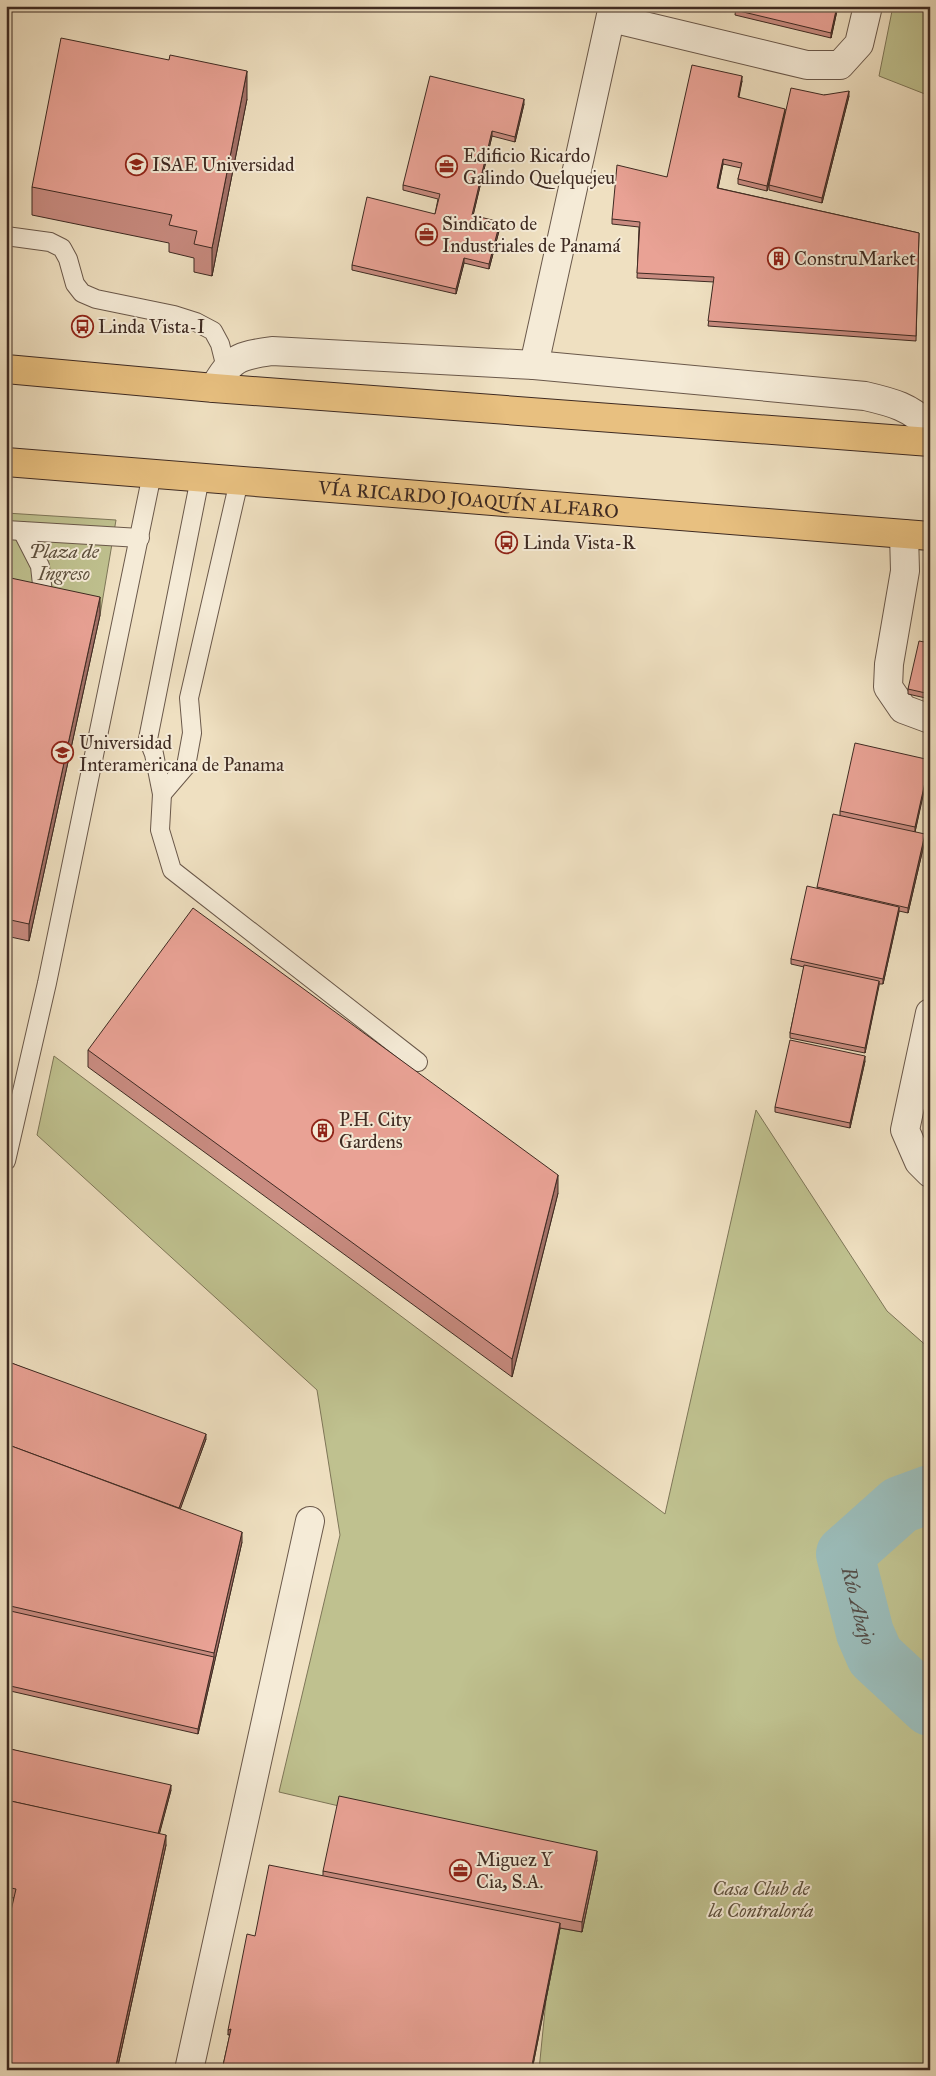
<svg xmlns="http://www.w3.org/2000/svg" width="936" height="2076" font-family="'IM FELL Great Primer',serif">
<rect width="100%" height="100%" fill="#efe0c1"/>
<filter id="stains"><feTurbulence type="fractalNoise" baseFrequency=".004" numOctaves="4"/><feColorMatrix values="0 0 0 0 .2 0 0 0 0 .09 0 0 0 0 .02 0 0 0 .5 -.17"/></filter>
<radialGradient id="worn" r=".72"><stop offset=".6" stop-color="#630" stop-opacity="0"/><stop offset="1" stop-color="#630" stop-opacity=".3"/></radialGradient>
<g fill="#bfc18f" stroke="#7e7658">
<polygon points="893,6 930,6 930,96 879,76"/>
<polygon points="930,179 930,385 926,382 925,186"/>
<polygon points="6,513 116,520 100,615 6,595"/>
<polygon points="54,1056 665,1514 756,1110 887,1311 930,1349 930,1689 866,1634 875,1656 930,1701 930,2070 539,2070 546,2000 560,1928 582,1932 339,1806 279,1792 340,1535 317,1390 37,1135"/>
</g>
<g fill="none" stroke-linecap="round" stroke-linejoin="round">
<path stroke="#9bbcb9" stroke-width="58" id="s1" d="M 930,1494 L 900,1505 L 845,1554 L 865,1633 L 875,1656 L 930,1707"/>
<defs>
<g id="service">
<polyline points="6,236 50,242 62,248 68,259 75,284 82,293 96,299 174,315 196,322 213,331 220,344 226,368"/>
<polyline points="200,478 148,739 154,754 162,794 160,830 172,870 418,1062"/>
<polyline points="6,530 140,538"/>
<polyline points="22,531 40,566 44,603"/>
<polyline points="162,794 186,766 192,733 189,698 239,481"/>
<polyline points="6,1161 47,983 152,474"/>
</g>
<g id="minor">
<polyline points="611,18 807,65 840,65 859,44 868,6"/>
<polyline points="534,365 613,6"/>
<path d="M 214,388 C 231,358 238,356 272,351 L 534,365 L 865,396 C 891,402 912,407 930,428"/>
<polyline points="904,534 905,571 889,664 888,687 903,709 930,719"/>
<polyline points="930,1013 905,1130 919,1162 930,1173"/>
<polyline points="189,2070 310,1521"/>
</g>
<g id="primary">
<polyline points="6,369 214,388 930,442"/>
<path id="s2" d="M 6,462 L 930,536"/>
</g>
</defs>
<use href="#service" stroke="#6a584a" stroke-width="20"/>
<use href="#minor" stroke="#6a584a" stroke-width="30"/>
<use href="#primary" stroke="#3e2a22" stroke-width="30"/>
<use href="#service" stroke="#f5ebd7" stroke-width="18"/>
<use href="#minor" stroke="#f5ebd7" stroke-width="28"/>
<use href="#primary" stroke="#e8c080" stroke-width="28"/>
</g>
<g fill="#c88b80" stroke="#3e2a22">
<polygon points="736,6 838,6 831,38 735,15"/>
<polygon points="742,81 738,98 785,114 767,191 738,184 738,179 741,168 723,164 718,188 919,233 916,341 708,326 714,282 637,278 639,227 612,224 612,219 667,177"/>
<polygon points="824,95 849,96 822,203 769,190 769,185"/>
<polygon points="247,99 212,276 194,272 194,258 169,252 169,243 32,215 32,187"/>
<polygon points="524,104 515,142 492,136 473,215 500,227 489,269 464,263 456,294 352,270 352,265 435,214 438,199 403,190 403,185"/>
<polygon points="6,577 100,615 29,941 6,936"/>
<polygon points="930,643 930,699 908,694 908,689"/>
<polygon points="930,760 915,832 925,840 908,913 899,911 883,984 879,984 865,1053 790,1038 790,1033 804,967 791,964 791,959 817,888 840,816 840,811"/>
<polygon points="88,1050 558,1193 512,1377 88,1067"/>
<polygon points="865,1061 850,1128 775,1112 775,1107"/>
<polygon points="6,1361 206,1439 180,1509 242,1542 198,1734 6,1690"/>
<polygon points="6,1748 171,1790 159,1834 166,1845 117,2070 6,2070 14,1898 6,1897"/>
<polygon points="597,1860 582,1932 560,1928 532,2070 222,2070 230,2034 228,2035 255,1936 323,1875 323,1871"/>
</g>
<g fill="#a37168" stroke="#3e2a22">
<polygon points="837,6 838,6 831,38 831,33"/>
<polygon points="247,71 247,99 212,276 212,248"/>
<polygon points="742,76 742,81 738,102 738,97"/>
<polygon points="849,91 849,96 822,203 822,198"/>
<polygon points="524,99 524,104 515,142 515,137"/>
<polygon points="785,109 785,114 767,191 767,186"/>
<polygon points="492,131 492,136 472,220 472,215"/>
<polygon points="723,159 723,164 717,193 717,188"/>
<polygon points="500,222 500,227 489,269 489,264"/>
<polygon points="464,258 464,263 456,294 456,289"/>
<polygon points="100,597 100,615 29,941 29,924"/>
<polygon points="930,760 930,765 915,832 915,827"/>
<polygon points="925,834 925,840 908,913 908,908"/>
<polygon points="899,907 899,912 883,984 883,979"/>
<polygon points="879,981 879,986 865,1053 865,1048"/>
<polygon points="865,1056 865,1061 850,1128 850,1123"/>
<polygon points="558,1175 558,1193 512,1377 512,1359"/>
<polygon points="206,1434 206,1439 177,1518 177,1513"/>
<polygon points="242,1532 242,1542 198,1734 198,1729 214,1657 214,1653"/>
<polygon points="171,1785 171,1790 157,1843 157,1838"/>
<polygon points="166,1835 166,1845 117,2070 115,2070"/>
<polygon points="597,1851 597,1860 582,1932 582,1922"/>
<polygon points="560,1923 560,1928 532,2070 531,2070"/>
<polygon points="231,2029 231,2034 228,2035 228,2030"/>
</g>
<g fill="#e9a295" stroke="#3e2a22">
<polygon points="736,6 837,6 831,33 735,10"/>
<polygon points="61,38 169,60 170,55 247,71 212,248 194,244 197,231 169,225 172,215 32,187"/>
<polygon points="692,65 742,76 738,97 785,109 767,186 738,179 742,163 723,159 717,188 919,233 916,336 708,321 714,277 637,273 640,222 612,219 617,165 667,177"/>
<polygon points="430,76 524,99 515,137 492,131 472,215 500,222 489,264 464,258 456,289 352,265 367,197 435,214 440,194 403,185"/>
<polygon points="791,88 824,95 849,91 822,198 769,185"/>
<polygon points="6,577 100,597 29,924 6,919"/>
<polygon points="919,641 930,643 930,694 908,689"/>
<polygon points="855,743 930,760 915,827 840,811"/>
<polygon points="833,814 925,834 908,908 817,887"/>
<polygon points="807,886 899,907 883,979 791,959"/>
<polygon points="193,908 558,1175 512,1359 88,1050"/>
<polygon points="804,965 879,981 865,1048 790,1033"/>
<polygon points="790,1040 865,1056 850,1123 775,1107"/>
<polygon points="6,1361 206,1434 179,1508 6,1444"/>
<polygon points="6,1444 242,1532 214,1653 6,1605"/>
<polygon points="6,1610 214,1657 198,1729 6,1685"/>
<polygon points="6,1748 171,1785 158,1834 6,1800"/>
<polygon points="339,1796 597,1851 582,1922 323,1871"/>
<polygon points="6,1800 166,1835 115,2070 6,2070 6,1932 16,1889 6,1887"/>
<polygon points="269,1865 560,1923 531,2070 222,2070 231,2029 228,2030 247,1934 255,1936"/>
</g>
<defs>
<symbol id="university-ring" viewBox="-11 -11 22 22"><circle r="9.5" fill="#f5ebd7" stroke="#8f2418" stroke-width="1.5"/><path d="M0-5L7-2L0 1L-7-2ZM-4 1L0 2.5L4 1V4Q0 6-4 4Z" fill="#8f2418"/></symbol>
<symbol id="office-ring" viewBox="-11 -11 22 22"><circle r="9.5" fill="#f5ebd7" stroke="#8f2418" stroke-width="1.5"/><path d="M-6-3h4V-5.5h4V-3h4V5H-6ZM-1-4.5V-3h2v-1.5ZM-6 0V1H6V0Z" fill="#8f2418"/></symbol>
<symbol id="building-ring" viewBox="-11 -11 22 22"><circle r="9.5" fill="#f5ebd7" stroke="#8f2418" stroke-width="1.5"/><path d="M-4-6H4V6H1V3H-1V6H-4ZM-2.5-4.3h1.7v1.8h-1.7ZM.8-4.3h1.7v1.8H.8ZM-2.5-1h1.7V.8h-1.7ZM.8-1h1.7V.8H.8Z" fill="#8f2418"/></symbol>
<symbol id="bus-ring" viewBox="-11 -11 22 22"><circle r="9.5" fill="#f5ebd7" stroke="#8f2418" stroke-width="1.5"/><path d="M-5-6H5V4H4V6H2V4H-2V6H-4V4H-5ZM-3.5-4V0h7V-4ZM-3.5 1.2v1.5H-2V1.2ZM2 1.2v1.5H3.5V1.2Z" fill="#8f2418"/></symbol>
</defs>
<g fill-rule="evenodd">
<use href="#university-ring" x="124" y="152" width="25" height="25"/>
<use href="#office-ring" x="434" y="154" width="25" height="25"/>
<use href="#office-ring" x="414" y="222" width="25" height="25"/>
<use href="#building-ring" x="766" y="246" width="25" height="25"/>
<use href="#bus-ring" x="70" y="314" width="25" height="25"/>
<use href="#bus-ring" x="494" y="530" width="25" height="25"/>
<use href="#university-ring" x="50" y="740" width="25" height="25"/>
<use href="#building-ring" x="310" y="1118" width="25" height="25"/>
<use href="#office-ring" x="448" y="1858" width="25" height="25"/>
</g>
<g text-anchor="middle" dominant-baseline="central" stroke-width="4" stroke-linejoin="round" paint-order="stroke">
<g font-size="19" fill="#3e2a22" stroke="#f5ebd7" text-anchor="start">
<text x="463" y="155">Edificio Ricardo<tspan x="463" dy="22">Galindo Quelquejeu</tspan></text>
<text x="152" y="164">ISAE Universidad</text>
<text x="442" y="223">Sindicato de<tspan x="442" dy="22">Industriales de Panamá</tspan></text>
<text x="794" y="258">ConstruMarket</text>
<text x="98" y="326">Linda Vista-I</text>
<text x="523" y="542">Linda Vista-R</text>
<text x="79" y="742">Universidad<tspan x="79" dy="22">Interamericana de Panama</tspan></text>
<text x="339" y="1119">P.H. City<tspan x="339" dy="22">Gardens</tspan></text>
<text x="476" y="1859">Miguez Y<tspan x="476" dy="22">Cia, S.A.</tspan></text>
</g>
<g font-size="19" fill="#3e2a22" stroke="#f5ebd7">
<text stroke="none"><textPath href="#s2" startOffset="464">VÍA RICARDO JOAQUÍN ALFARO</textPath></text>
</g>
<g font-size="19" font-style="italic" fill="#5e503d" stroke="#f5ebd7">
<text x="64" y="551">Plaza de<tspan x="64" dy="22">Ingreso</tspan></text>
<text x="761" y="1888">Casa Club de<tspan x="761" dy="22">la Contraloría</tspan></text>
</g>
<g font-size="20" font-style="italic" fill="#554e48" stroke="#f5ebd7">
<text stroke="none"><textPath href="#s1" startOffset="159">Río Abajo</textPath></text>
</g>
</g>
<rect width="936" height="2076" fill="none" stroke="#efe0c1" stroke-width="25"/>
<rect x="8" y="8" width="921" height="2061" fill="none" stroke="#3e2a22" stroke-width="2.5"/>
<rect x="12" y="12" width="911" height="2051" fill="none" stroke="#3e2a22"/>
<rect width="100%" height="100%" filter="url(#stains)"/>
<rect width="100%" height="100%" fill="url(#worn)"/>
</svg>
